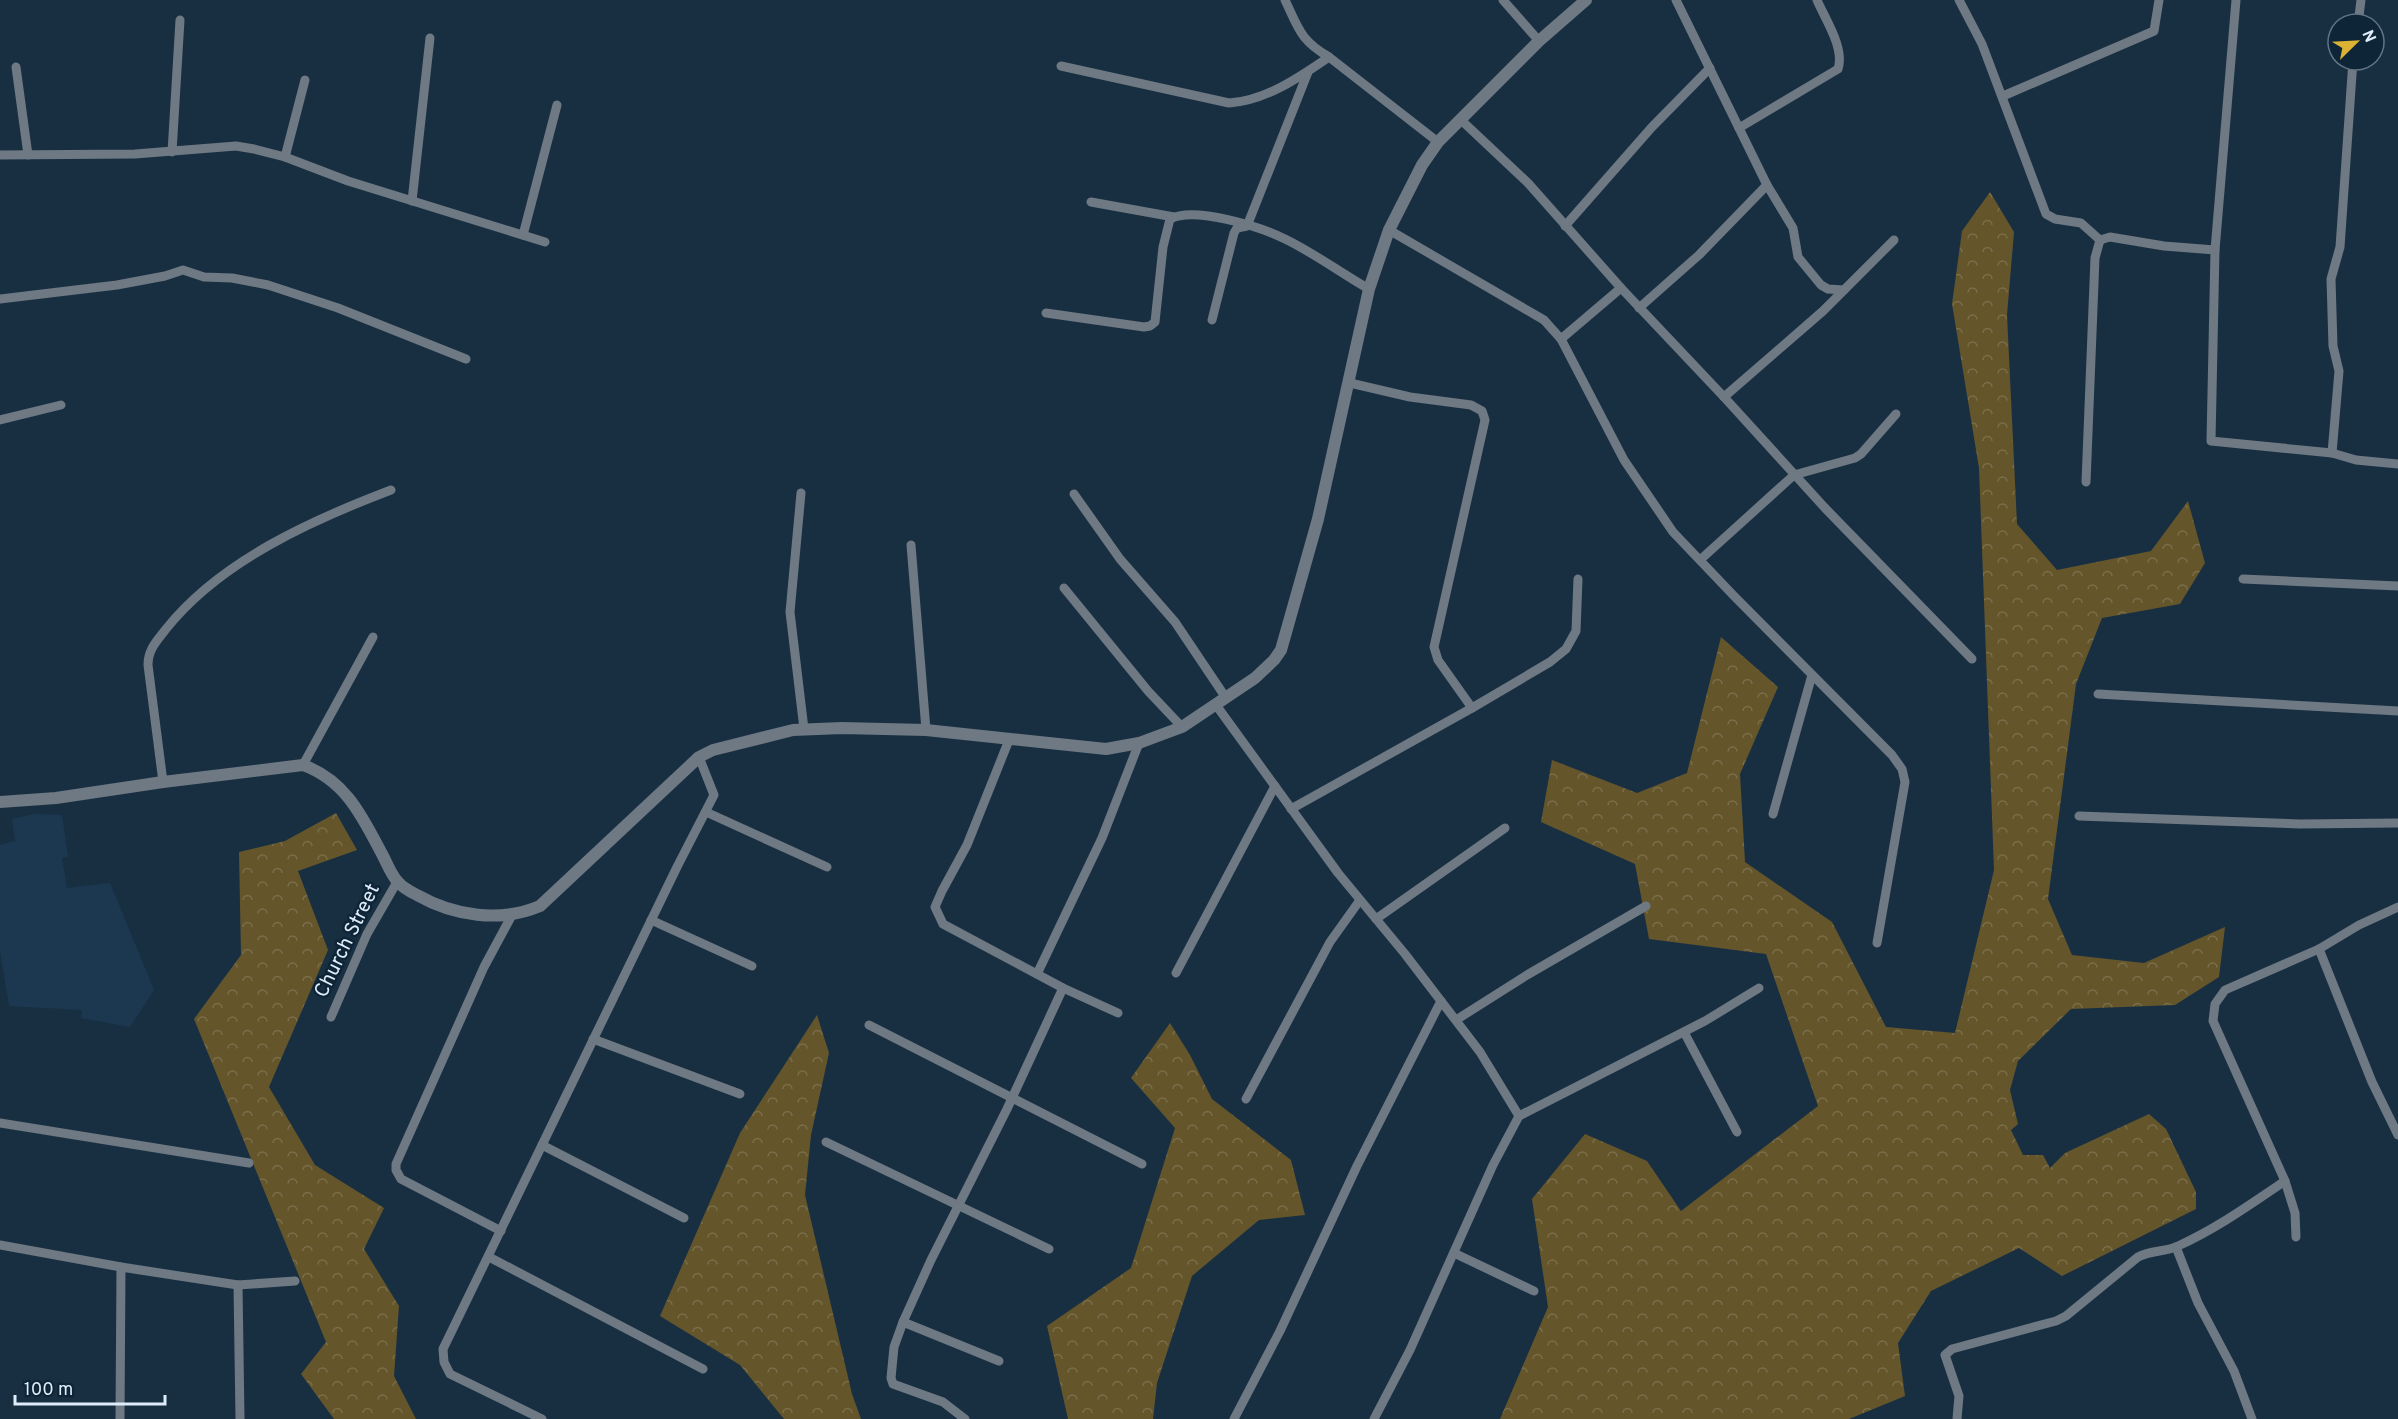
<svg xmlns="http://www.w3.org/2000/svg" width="2398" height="1419" font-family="Overpass,sans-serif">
<defs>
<pattern id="forest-crowns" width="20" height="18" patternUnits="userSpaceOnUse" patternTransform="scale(1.5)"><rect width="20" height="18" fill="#64552b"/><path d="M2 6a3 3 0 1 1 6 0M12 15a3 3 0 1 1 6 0" fill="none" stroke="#7a6e4b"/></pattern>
</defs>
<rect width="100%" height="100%" fill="#182f42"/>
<polygon fill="#1b3850" points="34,814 62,815 68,857 62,858 67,888 110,883 154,990 130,1027 81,1018 82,1010 9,1006 0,950 0,845 15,841 12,819"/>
<g fill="url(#forest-crowns)">
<polygon points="1990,192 2014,232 2007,315 2017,524 2057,570 2151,551 2188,501 2205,563 2180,604 2102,618 2076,684 2048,899 2072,955 2144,963 2225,927 2219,977 2175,1005 2071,1009 2018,1061 2010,1090 2018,1124 2011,1130 2023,1155 2043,1155 2050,1168 2065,1153 2149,1114 2166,1129 2196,1192 2196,1209 2062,1276 2019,1248 1931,1291 1898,1343 1905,1396 1849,1419 1500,1419 1548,1307 1532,1199 1585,1134 1647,1161 1681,1211 1818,1106 1766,954 1649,939 1635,864 1541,822 1552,760 1637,793 1687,773 1721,637 1778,687 1740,774 1745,862 1832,922 1886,1027 1955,1033 1994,870 1979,468 1952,304 1962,231"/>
<polygon points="336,813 357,850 298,871 328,950 269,1087 315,1165 384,1208 364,1249 399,1306 394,1376 416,1419 334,1419 301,1374 326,1342 194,1019 241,955 239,852 285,841"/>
<polygon points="817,1015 829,1053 811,1135 805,1195 852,1394 861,1419 784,1419 740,1365 660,1316 740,1133"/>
<polygon points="1170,1023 1190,1055 1212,1099 1291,1160 1305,1215 1259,1220 1192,1276 1157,1383 1153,1419 1068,1419 1047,1326 1131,1268 1175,1128 1131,1078"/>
</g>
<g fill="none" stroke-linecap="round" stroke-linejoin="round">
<g stroke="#6e7983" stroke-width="9">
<path d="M 1285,0 C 1299,29 1300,40 1329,57 L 1438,142"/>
<polyline points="1503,0 1539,41"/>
<polyline points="1676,0 1767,185 1793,228 1798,257 1821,285 1828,289 1844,290"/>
<polyline points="1959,0 1982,44 2046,214 2055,219 2081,223 2100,240 2095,258 2086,482"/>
<polyline points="2236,0 2215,250 2211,441 2332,453 2356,460 2398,464"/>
<polyline points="2358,24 2361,0"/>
<path d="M 1061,66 L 1229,103 C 1265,101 1300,77 1329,57"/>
<polyline points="16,67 28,155"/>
<polyline points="2003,96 2154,31 2159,0"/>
<polyline points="1460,119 1528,183 1621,288 1724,397 1825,508 1972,659"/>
<path d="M 1739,128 L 1838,69 C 1845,48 1825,19 1817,0"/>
<polyline points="172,152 180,20"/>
<polyline points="0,155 135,154 236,146 254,149 285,157 348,181 545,242"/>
<polyline points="285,157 305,80"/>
<polyline points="412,201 430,38"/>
<polyline points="1091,202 1174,217"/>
<polyline points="1565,226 1652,127 1710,68"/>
<polyline points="1389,230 1544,320 1561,339 1624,460 1673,532 1734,596 1892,755 1902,769 1905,782 1877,943"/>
<polyline points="523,235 557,105"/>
<polyline points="2100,240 2110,237 2164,246 2215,250"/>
<polyline points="0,299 117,285 165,276 183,270 204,277 232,278 268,285 338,308 466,359"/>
<polyline points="1639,308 1699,255 1767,185"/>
<path d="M 1046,313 L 1144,327 L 1150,326 L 1155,322 L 1163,247 L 1170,219 C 1195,206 1261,227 1285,239 C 1314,253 1341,273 1369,289"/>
<polyline points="1212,320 1234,233 1237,228 1247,226 1308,72"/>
<polyline points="1561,339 1621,288"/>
<polyline points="1350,383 1410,397 1471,405 1482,411 1485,420 1434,647 1438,660 1472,708"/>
<polyline points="1724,397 1823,311 1894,240"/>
<polyline points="0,420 61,405"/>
<polyline points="2332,453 2339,371 2333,346 2331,279 2340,247 2353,60"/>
<polyline points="801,493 790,612 804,729"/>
<polyline points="1074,494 1120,559 1175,622 1226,698"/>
<polyline points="911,545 926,730"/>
<polyline points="1700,560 1794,475 1855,458 1861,454 1896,414"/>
<polyline points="2243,579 2398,586"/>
<polyline points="1064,588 1148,691 1182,727"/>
<polyline points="2098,694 2398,711"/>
<polyline points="1216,705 1338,873 1405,954 1480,1052 1519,1116 1493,1165 1410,1350 1374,1419"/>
<polyline points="1009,740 967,845 942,891 935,907 943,924 1063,988 1118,1013"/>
<polyline points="303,765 373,637"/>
<path d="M 163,782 L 148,665 C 148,649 157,641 166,629 C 220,561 312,520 391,490"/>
<polyline points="1291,809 1472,708 1550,662 1566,649 1576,631 1578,579"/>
<polyline points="706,812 827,867"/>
<polyline points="1773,814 1812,675"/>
<polyline points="2079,816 2300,824 2398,823"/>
<polyline points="1376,919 1505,828"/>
<polyline points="651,920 752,966"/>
<polyline points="2319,949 2372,1082 2398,1135"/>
<polyline points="1176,973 1275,786"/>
<polyline points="1037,974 1102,838 1139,743"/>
<polyline points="331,1017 367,934 397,882"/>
<polyline points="1456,1020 1527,975 1646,906"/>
<polyline points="869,1025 1142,1164"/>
<polyline points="1684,1032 1737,1132"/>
<polyline points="593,1039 740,1094"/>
<polyline points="1246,1099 1330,942 1360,900"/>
<polyline points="1519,1116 1705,1021 1759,988"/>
<polyline points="0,1123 249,1163"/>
<polyline points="826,1142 1049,1249"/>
<polyline points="542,1145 684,1218"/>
<polyline points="501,1231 401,1179 396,1170 396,1164 484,967 512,915"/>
<polyline points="2296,1237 2295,1213 2285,1181 2213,1021 2215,1004 2225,990 2319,949 2359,925 2398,907"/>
<polyline points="0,1245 121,1267 238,1285 295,1281"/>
<polyline points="2176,1247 2198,1303 2234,1371 2252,1419"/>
<polyline points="1454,1253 1534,1291"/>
<polyline points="489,1257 703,1369"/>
<polyline points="238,1285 240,1419"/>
<polyline points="903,1322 999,1361"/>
<polyline points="120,1419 121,1267"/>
<polyline points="542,1419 450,1374 444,1362 443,1349 677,867 714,795 699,757"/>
<polyline points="965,1419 943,1402 893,1384 891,1378 894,1347 903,1322 931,1260 1007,1109 1063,988"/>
<polyline points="1234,1419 1280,1331 1357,1166 1441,1001"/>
<path d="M 1957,1419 L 1959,1396 L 1945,1355 L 1952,1349 L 2056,1321 L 2066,1316 L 2138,1257 C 2151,1250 2166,1252 2178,1246 C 2216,1229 2251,1204 2285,1181"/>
</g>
<path stroke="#6e7983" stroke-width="12" d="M 0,802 L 56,798 L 163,782 L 303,765 C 346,781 362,816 382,854 C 387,863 391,875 398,882 C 402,887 411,892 417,895 C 454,916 500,923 540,906 L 699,757 L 713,750 L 793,730 L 842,728 L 926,730 L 1106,749 L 1139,743 L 1182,727 L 1255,678 L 1274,660 L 1281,650 L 1318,519 L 1369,289 L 1389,230 L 1422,165 L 1438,142 L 1539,41 L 1586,0"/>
</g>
<g text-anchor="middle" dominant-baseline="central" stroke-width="5" stroke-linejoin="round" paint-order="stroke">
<g font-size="20" fill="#dfedfa" stroke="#0e2538">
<text transform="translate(348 941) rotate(-64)">Church Street</text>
</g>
</g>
<g transform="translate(2356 42) rotate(66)"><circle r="28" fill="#0e2538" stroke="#627586" stroke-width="1.5"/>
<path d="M0-4.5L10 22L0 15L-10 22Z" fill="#dbb233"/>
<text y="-9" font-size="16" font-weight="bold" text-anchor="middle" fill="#dfedfa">N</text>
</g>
<path d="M15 1395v9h150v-9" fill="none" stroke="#dfedfa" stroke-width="3"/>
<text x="24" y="1395" font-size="18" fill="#dfedfa" stroke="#0e2538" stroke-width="4.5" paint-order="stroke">100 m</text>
</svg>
